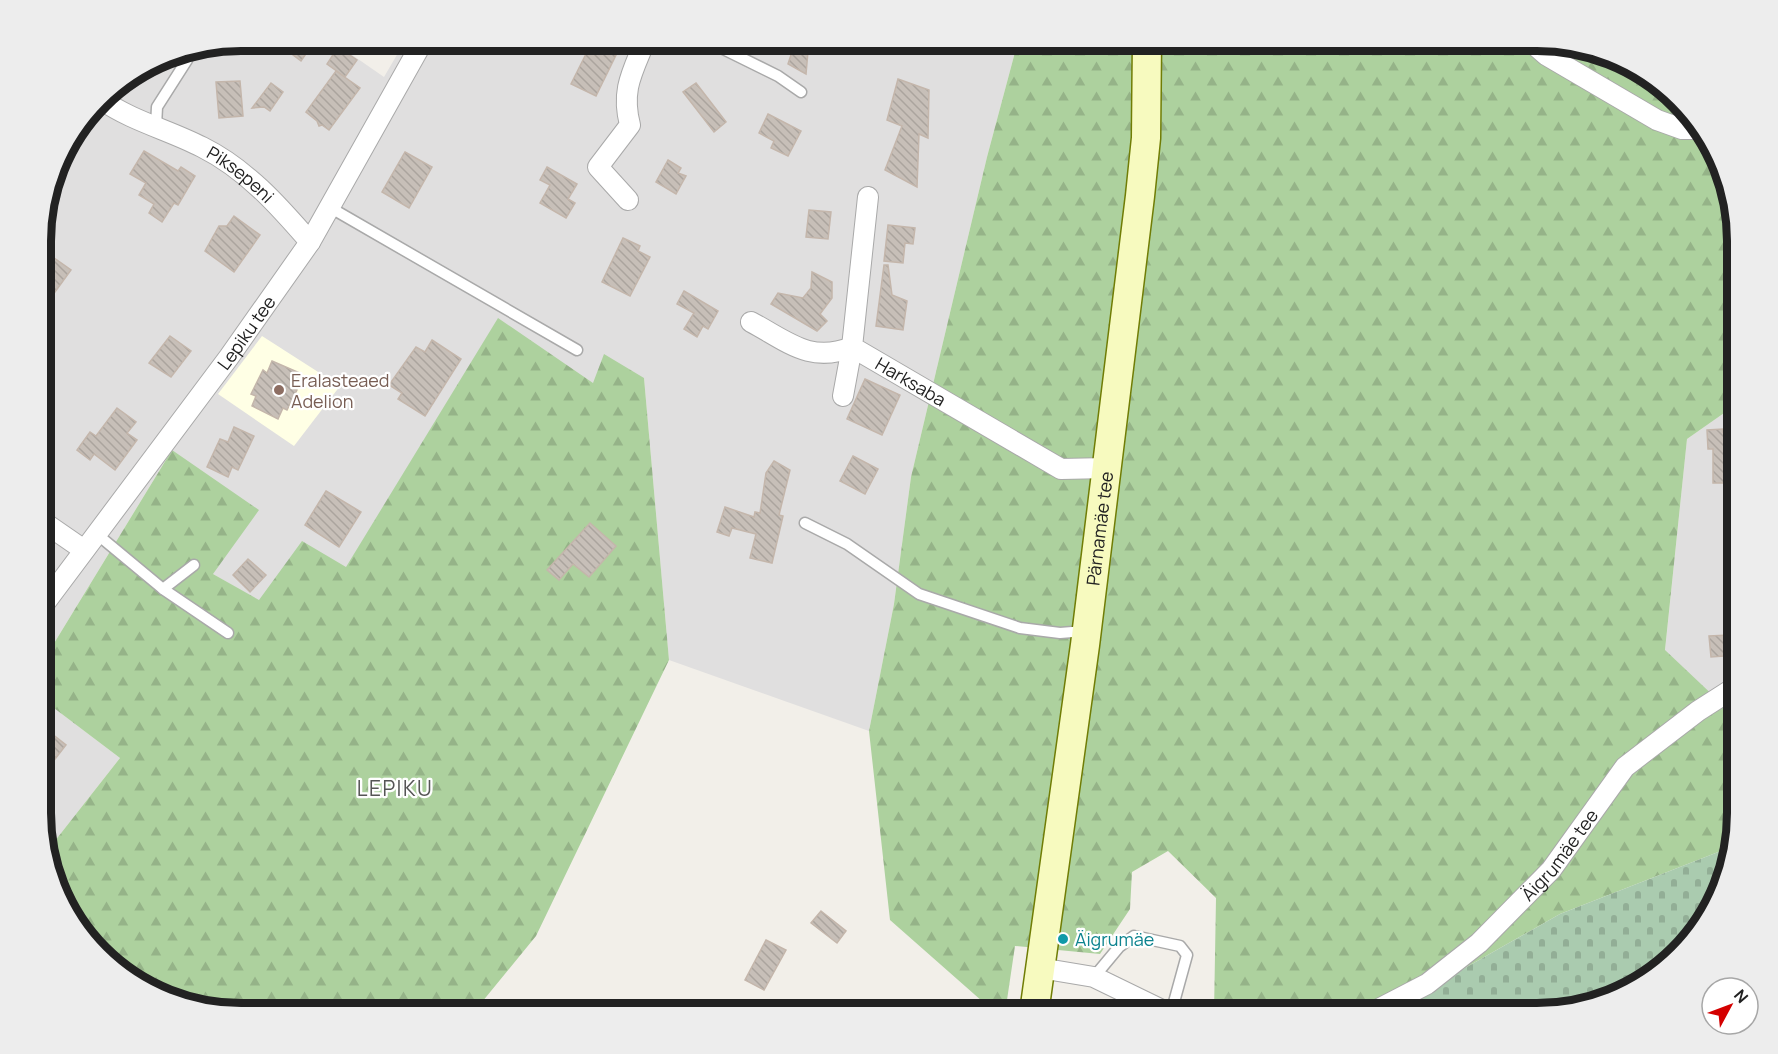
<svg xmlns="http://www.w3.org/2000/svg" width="1778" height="1054" font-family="Manrope,sans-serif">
<defs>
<pattern id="forest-firs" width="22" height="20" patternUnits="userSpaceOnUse" patternTransform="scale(1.5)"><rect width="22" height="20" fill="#add19e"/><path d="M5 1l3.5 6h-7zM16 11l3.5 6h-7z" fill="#95b388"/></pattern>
<pattern id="cemetery-stones" width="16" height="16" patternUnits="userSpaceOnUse" patternTransform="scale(1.5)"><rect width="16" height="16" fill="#aacbaf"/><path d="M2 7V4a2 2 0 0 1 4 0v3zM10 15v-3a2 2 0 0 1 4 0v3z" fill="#92ae96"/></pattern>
<pattern id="building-back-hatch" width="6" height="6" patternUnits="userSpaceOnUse" patternTransform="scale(1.5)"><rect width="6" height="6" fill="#c7bfb8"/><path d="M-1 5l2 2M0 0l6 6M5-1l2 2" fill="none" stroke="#aba49e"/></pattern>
</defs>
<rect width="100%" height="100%" fill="#f2efe9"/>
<g fill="#e0dfdf">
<polygon points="241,41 332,41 384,77 405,41 1018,41 987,157 911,477 894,604 869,731 669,660 644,378 593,384 498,319 346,568 259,601 213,574 172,450 42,663 42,216 61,152 109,91 165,56"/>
<polygon points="1737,404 1737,718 1665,651 1687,439"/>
<polygon points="42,699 120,758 47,851 42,838"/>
</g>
<polygon fill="#ffffe5" points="262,336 340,386 294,446 218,394"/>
<g fill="url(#forest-firs)">
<polygon points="1018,41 1537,41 1637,68 1704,130 1737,228 1737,404 1687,439 1665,650 1737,718 1737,825 1731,847 1560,914 1386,1013 1214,1013 1216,898 1168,851 1132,872 1130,909 1100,954 1015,946 1007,1000 991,1009 890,920 869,731 894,604 911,477 987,157"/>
<polygon points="498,318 593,383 604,354 644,378 669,660 536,936 473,1013 241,1013 141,986 74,924 47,851 120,758 42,699 42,663 172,450 259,510 213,574 259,600 302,541 346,567"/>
</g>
<polygon fill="url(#cemetery-stones)" points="1731,847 1710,913 1637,986 1549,1013 1386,1013 1560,914"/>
<g fill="url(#building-back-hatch)" stroke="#c4b6ab" stroke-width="1.5">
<polygon points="273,40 299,40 310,48 301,61"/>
<polygon points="593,40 617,53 596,96 571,84"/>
<polygon points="796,40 809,40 806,74 788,64"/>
<polygon points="338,47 357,60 345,77 327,64"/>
<polygon points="336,71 360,88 329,130 322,125 319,126 317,121 306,112"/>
<polygon points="898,79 929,90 928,138 919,134 917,187 885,170 902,126 887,120"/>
<polygon points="240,81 243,116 219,118 216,82"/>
<polygon points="271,83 283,92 270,111 264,107 252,108"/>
<polygon points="696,83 726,122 714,132 683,92"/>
<polygon points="768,114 801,131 788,156 771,148 774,141 759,133"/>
<polygon points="144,151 178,171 181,167 195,176 178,205 174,203 162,222 149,213 154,204 139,195 146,183 130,174"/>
<polygon points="405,152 432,167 409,208 382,192"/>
<polygon points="668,160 681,168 678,173 686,176 676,194 656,182"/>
<polygon points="547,167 577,184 568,199 575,203 566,218 540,203 550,185 540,180"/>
<polygon points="809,210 831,212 828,239 806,237"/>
<polygon points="234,216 260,235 234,272 205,251 219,226 227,226"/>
<polygon points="888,225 915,228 913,244 905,243 903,263 884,261"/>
<polygon points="623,238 640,246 638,251 650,257 630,296 602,282"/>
<polygon points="50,255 71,270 42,310 42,267"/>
<polygon points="884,265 888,265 892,295 907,301 903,330 876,326"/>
<polygon points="812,272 832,282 832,298 820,314 827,321 817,331 771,304 778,293 803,298 811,288"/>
<polygon points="684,291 718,311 708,329 703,326 697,337 684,329 694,313 677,304"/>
<polygon points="170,336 191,351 171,377 149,363"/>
<polygon points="432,340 461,359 425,416 398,399 402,393 389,385 416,347 425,352"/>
<polygon points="272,361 300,373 292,388 297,390 287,410 283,408 278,419 252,406 256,396 251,394 263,370 267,373"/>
<polygon points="865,379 900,395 882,435 847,419"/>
<polygon points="117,408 136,422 127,433 137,440 115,470 94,454 90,460 77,450 90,432 96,436"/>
<polygon points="234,427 254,436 238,470 232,467 228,477 207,467 220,439 228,442"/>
<polygon points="1723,429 1723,432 1729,432 1729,483 1713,483 1713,449 1708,449 1707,430"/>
<polygon points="853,456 878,469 865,494 840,481"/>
<polygon points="774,461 790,470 779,515 783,516 772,563 750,558 756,534 732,528 729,536 717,532 725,507 754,517 755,512 760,513 766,473"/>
<polygon points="326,491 361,512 339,547 305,525"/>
<polygon points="590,523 616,546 589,577 573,564 559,580 547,570"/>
<polygon points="248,559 266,575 250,592 233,575"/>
<polygon points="1730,635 1730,638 1737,637 1737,655 1711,657 1709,636"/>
<polygon points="42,726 66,745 52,763 42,755"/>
<polygon points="821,911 846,931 837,943 811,923"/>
<polygon points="766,940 786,950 764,990 745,980"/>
</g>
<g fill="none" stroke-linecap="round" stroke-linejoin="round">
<defs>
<g id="lane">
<polyline points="707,41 778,76 801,92"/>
<polyline points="156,126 157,107 187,60 187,51"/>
<polyline points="331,208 577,350"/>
<polyline points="805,523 847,544 919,594 1020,628 1060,633 1085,631"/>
<polyline points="98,535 163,589 228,633"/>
<polyline points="163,589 194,565"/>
<polyline points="1094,977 1119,947 1134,936 1180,946 1187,955 1171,1013"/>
<polyline points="1129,1013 1130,993"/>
</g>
<g id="street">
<polyline points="1530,41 1546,55 1657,120 1682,129 1703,129"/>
<path id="s1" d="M 102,100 C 132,121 169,130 202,147 C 246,169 278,205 310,242"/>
<path id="s2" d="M 868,197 L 852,347 L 1061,469 L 1107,468"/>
<path d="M 628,200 L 598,167 L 630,125 C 621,90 632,73 645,41"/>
<path d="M 751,322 C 787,341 810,364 852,347 L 843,396"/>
<polyline points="42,521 84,550"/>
<path id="s3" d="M 42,607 L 229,357 L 310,242 L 423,41"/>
<polyline points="1040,968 1094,977 1168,1013"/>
<path id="s4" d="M 1371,1013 L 1427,984 L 1479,943 L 1551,870 L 1625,767 L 1698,711 L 1737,686"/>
</g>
<g id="secondary">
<path id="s5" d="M 1034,1013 L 1085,645 L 1140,196 L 1146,138 L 1147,41"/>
</g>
</defs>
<use href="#lane" stroke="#a9a9a9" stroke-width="13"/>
<use href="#street" stroke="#a9a9a9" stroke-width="22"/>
<use href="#secondary" stroke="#707d05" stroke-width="31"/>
<use href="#lane" stroke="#fff" stroke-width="10"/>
<use href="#street" stroke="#fff" stroke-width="20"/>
<use href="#secondary" stroke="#f7fabf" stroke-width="28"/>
</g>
<circle fill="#8d6e63" stroke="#fff" stroke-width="2" cx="279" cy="390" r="6"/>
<circle fill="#0f9aa8" stroke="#fff" stroke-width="2" cx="1063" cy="939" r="6"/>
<g text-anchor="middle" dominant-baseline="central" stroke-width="4.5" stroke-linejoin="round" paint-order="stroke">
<g font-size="18" fill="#222" stroke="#fff">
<text stroke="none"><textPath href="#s1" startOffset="158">Piksepeni</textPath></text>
<text stroke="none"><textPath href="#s3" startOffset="342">Lepiku tee</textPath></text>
<text stroke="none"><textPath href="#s2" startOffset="219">Harksaba</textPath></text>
<text stroke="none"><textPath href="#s5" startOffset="489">Pärnamäe tee</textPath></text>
<text stroke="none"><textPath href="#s4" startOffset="249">Äigrumäe tee</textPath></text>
</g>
<g font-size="18" fill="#785e54" stroke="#fff" text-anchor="start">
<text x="291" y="380">Eralasteaed<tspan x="291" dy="21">Adelion</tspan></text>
</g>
<g font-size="18" fill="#0d838f" stroke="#fff" text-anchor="start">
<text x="1075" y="939">Äigrumäe</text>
</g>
<g font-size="21" letter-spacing="1.5" fill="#555" stroke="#fff">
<text x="395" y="788">LEPIKU</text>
</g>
</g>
<path d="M0 0H1778V1054H0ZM241 51H1537A190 190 0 0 1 1727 241V813A190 190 0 0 1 1537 1003H241A190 190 0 0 1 51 813V241A190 190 0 0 1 241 51Z" fill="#ededed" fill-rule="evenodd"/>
<path fill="none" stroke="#222" stroke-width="8" d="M241 51H1537A190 190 0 0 1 1727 241V813A190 190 0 0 1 1537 1003H241A190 190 0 0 1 51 813V241A190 190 0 0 1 241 51Z"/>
<g transform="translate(1730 1006) rotate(49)"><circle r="28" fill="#ffffff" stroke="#a7a7a7" stroke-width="1.5"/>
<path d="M0-4.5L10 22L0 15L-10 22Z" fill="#d40000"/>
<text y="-9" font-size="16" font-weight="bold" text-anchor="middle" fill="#222222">N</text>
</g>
</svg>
